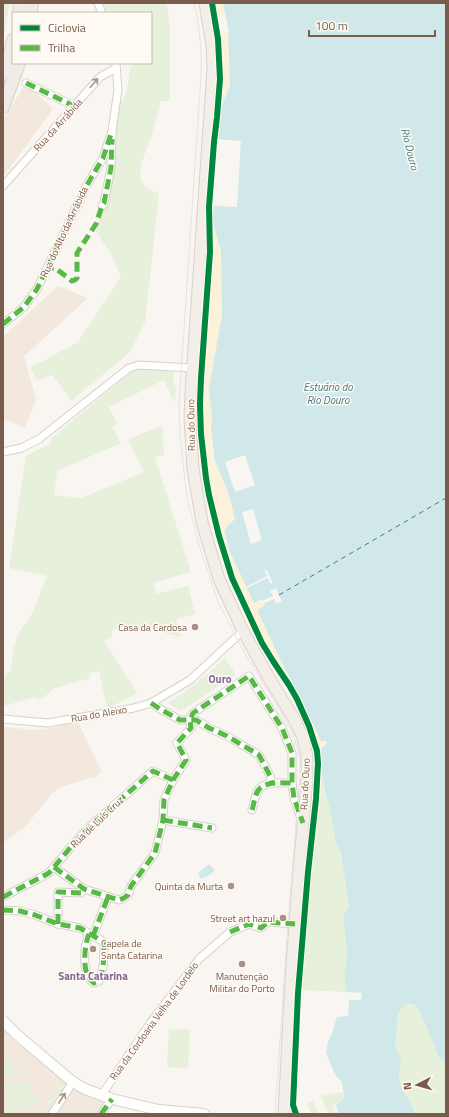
<svg xmlns="http://www.w3.org/2000/svg" width="449" height="1117" font-family="'Titillium Web',sans-serif">
<rect width="100%" height="100%" fill="#f9f5f0"/>
<g fill="#f2e8de">
<polygon points="26,83 53,109 3,177 3,120"/>
<polygon points="58,286 88,298 24,356 36,399 25,428 3,419 3,337"/>
<polygon points="78,722 101,771 96,777 89,778 64,786 53,792 26,826 3,843 3,727 37,730 50,728"/>
<polygon points="3,1024 78,1089 110,1105 104,1114 3,1114"/>
</g>
<g fill="#e7f0db">
<polygon points="3,3 10,3 3,39"/>
<path d="M 102,3 L 166,3 L 168,9 L 170,29 L 170,101 L 161,101 C 158,113 155,125 151,137 C 147,151 136,168 142,182 C 145,189 153,191 159,194 L 145,322 L 130,352 L 71,401 L 53,375 L 37,380 L 30,368 L 78,342 L 121,277 L 112,256 L 96,231 L 103,208 L 107,206 L 113,170 L 118,102 L 123,102 L 128,85 L 130,69 L 134,63 L 151,63 L 151,13 L 106,13 Z"/>
<polygon points="140,369 174,372 173,381 176,388 175,401 171,397 164,380 109,407 117,424 112,427 121,443 57,471 54,495 81,498 144,472 128,440 162,425 164,455 155,457 191,572 153,583 156,593 155,594 188,586 195,614 176,619 181,637 148,628 148,629 135,627 137,629 128,631 113,628 111,639 108,638 104,641 137,693 111,707 107,708 99,671 89,673 90,678 53,689 42,699 37,699 36,697 3,706 3,678 11,671 13,651 19,632 33,612 47,576 9,568 26,456 51,443 52,438 130,373"/>
<path d="M 225,658 L 236,675 L 181,711 L 168,703 C 189,690 207,675 225,658 Z"/>
<polygon points="319,762 333,824 335,841 341,853 349,906 343,915 347,954 346,966 344,975 347,992 298,990 309,854"/>
<polygon points="407,1004 412,1004 417,1007 427,1028 438,1056 446,1065 446,1114 403,1114 391,1077 398,1015 401,1009"/>
<polygon points="169,1029 190,1030 188,1068 167,1067"/>
<polygon points="5,1055 12,1062 10,1065 14,1068 17,1065 20,1069 10,1080 15,1085 19,1080 25,1085 28,1082 33,1087 29,1092 39,1100 31,1111 23,1105 15,1114 11,1114 13,1111 11,1109 7,1113 8,1114 3,1114 3,1112 8,1104 3,1100 10,1091 4,1086 9,1080 5,1076 3,1077 3,1056"/>
<polygon points="61,1085 64,1086 45,1114 37,1114 38,1112 41,1114 47,1106 46,1104"/>
<polygon points="343,1092 343,1100 333,1106 335,1114 329,1114 321,1096"/>
<polygon points="313,1101 317,1112 312,1114 307,1104"/>
</g>
<g fill="#fbf2d9">
<polygon points="213,3 223,3 226,16 215,17"/>
<polygon points="228,33 230,86 220,109 224,84 220,35"/>
<polygon points="212,218 221,252 222,315 209,388 212,419 211,429 215,461 229,495 235,519 230,552 254,602 261,599 264,606 257,610 281,661 302,701 320,741 326,741 327,744 321,749 318,763 318,751 310,726 290,685 274,661 254,624 233,577 220,536 209,492 205,461 201,404 201,378"/>
</g>
<g fill="#d0e8ea">
<polygon points="223,3 446,3 446,1065 438,1056 427,1028 417,1007 412,1004 407,1004 401,1009 398,1015 395,1046 401,1059 399,1077 400,1085 414,1110 415,1114 338,1114 336,1105 343,1100 344,1096 342,1083 335,1074 326,1053 328,1042 333,1030 337,1017 348,1016 349,1000 361,1000 362,993 347,992 344,975 346,966 347,954 343,915 349,906 341,853 335,841 333,824 319,762 321,749 327,744 326,741 321,741 302,701 281,661 257,610 264,606 261,599 254,603 230,552 224,530 235,519 229,495 215,461 211,429 212,419 209,388 222,315 221,252 212,218 214,206 237,207 241,141 218,139 220,109 230,86 228,33 229,33"/>
<polygon points="209,864 215,870 210,875 201,879 198,873"/>
</g>
<g fill="#f9f5f0">
<polygon points="245,455 255,485 235,492 225,462"/>
<polygon points="253,509 262,540 251,544 242,512"/>
<polygon points="266,569 273,583 271,584 267,578 247,588 246,587 267,576 264,570"/>
<polygon points="276,588 282,602 276,604 274,599 263,604 262,601 273,596 270,591"/>
</g>
<g fill="none" stroke-linecap="round" stroke-linejoin="round">
<polyline stroke="#437c86" stroke-width="1" stroke-dasharray="5 4" stroke-linecap="butt" points="279,595 446,498"/>
<defs>
<g id="street">
<polyline points="98,3 102,13"/>
<polyline points="26,83 74,106"/>
<polyline points="3,186 100,77 116,68"/>
<polyline points="102,206 104,203 111,168 112,131 118,90 116,63"/>
<polyline points="3,324 24,307 37,289 87,185 103,158 112,131"/>
<polyline points="3,452 21,448 39,439 129,368 139,365 192,368"/>
<polyline points="151,703 160,709 180,720 196,720 209,728 227,736 259,755 270,776 272,784"/>
<polyline points="3,719 48,723 134,708 151,703 190,680 243,631"/>
<path d="M 252,810 C 254,804 254,800 256,795 C 260,780 280,783 292,783"/>
<polyline points="163,820 212,828"/>
<polyline points="54,867 84,889 119,900 124,898 128,895 131,886 155,853 163,820 164,800 173,780 186,760 177,743 191,728 190,720 193,713 249,676 282,728 292,753 292,783 294,798 302,822"/>
<polyline points="3,897 49,873 75,842 95,822 153,771 173,780"/>
<path d="M 3,910 L 20,911 L 35,915 L 58,924 L 80,928 L 102,941 L 104,943 C 104,956 104,969 99,981 L 94,983 C 81,976 84,946 89,934"/>
<polyline points="58,924 58,892 81,893 84,889"/>
<polyline points="93,936 108,897"/>
<polyline points="101,1096 151,1022 199,959 230,932 249,924 261,928 268,922 295,924"/>
<polyline points="52,1114 73,1082"/>
<polyline points="101,1114 112,1099"/>
</g>
<polyline id="secondary" points="3,1021 23,1040 73,1082 85,1089 112,1099 159,1110 204,1114"/>
<polyline id="primary" points="205,3 212,45 213,68 191,392 190,418 193,469 202,522 219,579 243,631 269,678 293,717 303,737 307,756 307,780 298,882 291,980 284,1114"/>
<g id="highway">
<polyline points="19,13 20,3"/>
<polyline points="31,13 32,3"/>
<polyline points="3,74 10,54 13,40"/>
<polyline points="3,107 19,63"/>
</g>
</defs>
<use href="#street" stroke="#d7d1cb" stroke-width="9"/>
<use href="#secondary" stroke="#d9d2cb" stroke-width="12"/>
<use href="#primary" stroke="#dad1cc" stroke-width="13"/>
<use href="#highway" stroke="#dad1cc" stroke-width="14"/>
<use href="#street" stroke="#fefefd" stroke-width="7"/>
<use href="#secondary" stroke="#fefefd" stroke-width="10"/>
<use href="#primary" stroke="#f3eee8" stroke-width="11"/>
<use href="#highway" stroke="#f2eae7" stroke-width="12"/>
<path stroke="#e6e3e7" stroke-width="1" d="M 194,3 C 200,27 202,51 201,76 L 179,404 L 180,434 L 187,498 L 200,548 L 218,602 L 244,652 L 281,712 L 291,730 L 295,740 L 300,759 L 300,777 L 288,923 L 275,1114"/>
<g stroke="#58b947" stroke-width="5" stroke-dasharray="10 5" stroke-linecap="butt">
<polyline points="26,83 74,106"/>
<polyline points="45,271 48,268 55,268 72,281 75,280 77,278 77,253 96,224 102,206 104,203 111,168 112,139"/>
<polyline points="3,324 24,307 37,289 87,185 103,158 112,131"/>
<polyline points="151,703 160,709 180,720 196,720 209,728 227,736 259,755 270,776 272,784"/>
<path d="M 252,810 C 254,804 254,800 256,795 C 260,780 280,783 292,783"/>
<polyline points="163,820 212,828"/>
<polyline points="54,867 84,889 119,900 124,898 128,895 131,886 155,853 163,820 164,800 173,780 186,760 177,743 191,728 190,720 193,713 249,676 282,728 292,753 292,783 294,798 303,823"/>
<polyline points="3,897 49,873 75,842 95,822 153,771 173,780"/>
<path d="M 3,910 L 20,911 L 35,915 L 58,924 L 80,928 L 102,941 L 104,943 C 104,956 104,969 99,981 L 94,983 C 81,976 84,946 89,934"/>
<polyline points="58,924 58,892 81,893 84,889"/>
<polyline points="230,932 249,924 261,928 268,922 295,924"/>
<polyline points="93,936 108,897"/>
<polyline points="101,1114 112,1099"/>
</g>
<defs>
<polyline id="cycleway" points="212,3 218,39 220,79 217,117 214,142 209,207 210,252 201,378 200,404 201,434 206,478 209,495 219,536 232,578 262,643 273,661 289,685 297,699 309,726 317,751 318,763 316,799 308,872 298,993 293,1105 296,1114"/>
</defs>
<use href="#cycleway" stroke="#fffaf3" stroke-width="8"/>
<use href="#cycleway" stroke="#00873e" stroke-width="6"/>
</g>
<defs><path id="oneway-shaft" d="M-6 0H5M1.5-3L5.5 0L1.5 3" fill="none" stroke-width="1.6" stroke-linecap="round" stroke-linejoin="round"/></defs>
<g stroke="#a8958b">
<use href="#oneway-shaft" transform="translate(94 83) rotate(-49)"/>
<use href="#oneway-shaft" transform="translate(62 1098) rotate(-57)"/>
</g>
<g fill="#a69286" stroke="#fffaf3" stroke-width="1.5">
<circle cx="195" cy="627" r="4"/>
<circle cx="231" cy="886" r="4"/>
<circle cx="283" cy="918" r="4"/>
<circle cx="93" cy="949" r="4"/>
<circle cx="242" cy="964" r="4"/>
</g>
<g text-anchor="middle" dominant-baseline="central" stroke-width="3" stroke-linejoin="round" paint-order="stroke">
<g font-size="10" fill="#7a5c4d" stroke="#fffaf3">
<text transform="translate(58 125) rotate(-48)">Rua da Arrábida</text>
<text transform="translate(64 232) rotate(-65)">Rua do Alto da Arrábida</text>
<text transform="translate(191 425) rotate(-91)">Rua do Ouro</text>
<text transform="translate(99 714) rotate(-10)">Rua do Aleixo</text>
<text transform="translate(305 784) rotate(-87)">Rua do Ouro</text>
<text transform="translate(97 822) rotate(-44)">Rua de Luís Cruz</text>
<text transform="translate(154 1021) rotate(-54)">Rua da Cordoaria Velha de Lordelo</text>
</g>
<g font-size="10" fill="#7a5c4d" stroke="#fffaf3" text-anchor="end">
<text x="187" y="627">Casa da Cardosa</text>
<text x="223" y="886">Quinta da Murta</text>
<text x="275" y="918">Street art hazul</text>
<text x="101" y="943" text-anchor="start">Capela de<tspan x="101" dy="12">Santa Catarina</tspan></text>
<text x="242" y="976" text-anchor="middle">Manutenção<tspan x="242" dy="12">Militar do Porto</tspan></text>
</g>
<g font-size="11" font-style="italic" fill="#437c86" stroke="#fffaf3">
<text transform="translate(410 149) rotate(76)">Rio Douro</text>
<text x="328" y="387">Estuário do<tspan x="328" dy="13">Rio Douro</tspan></text>
</g>
<g font-size="11" font-weight="bold" fill="#846695" stroke="#fffaf3">
<text x="220" y="679">Ouro</text>
<text x="93" y="976">Santa Catarina</text>
</g>
</g>
<rect width="449" height="1117" fill="none" stroke="#7a5c4d" stroke-width="8"/>
<rect x="12" y="12" width="140" height="52" fill="#fffaf3" stroke="#cabbb1"/>
<rect x="20" y="25" width="20" height="6" fill="#00873e" stroke="#cabbb1"/>
<text x="48" y="32" font-size="12" fill="#7a5c4d">Ciclovia</text>
<rect x="20" y="45" width="20" height="6" fill="#58b947" stroke="#cabbb1"/>
<text x="48" y="52" font-size="12" fill="#7a5c4d">Trilha</text>
<g transform="translate(417 1085) rotate(264)" stroke="#fffaf3" stroke-width="3" paint-order="stroke">
<path d="M0-3L7 15L0 10L-7 15Z" fill="#7a5c4d"/>
<text y="-6" font-size="11" font-weight="bold" text-anchor="middle" fill="#7a5c4d">N</text>
</g>
<path d="M309 30v6h126v-6" fill="none" stroke="#7a5c4d" stroke-width="2"/>
<text x="315" y="30" font-size="12" fill="#7a5c4d" stroke="#fffaf3" stroke-width="3" paint-order="stroke">100 m</text>
</svg>
